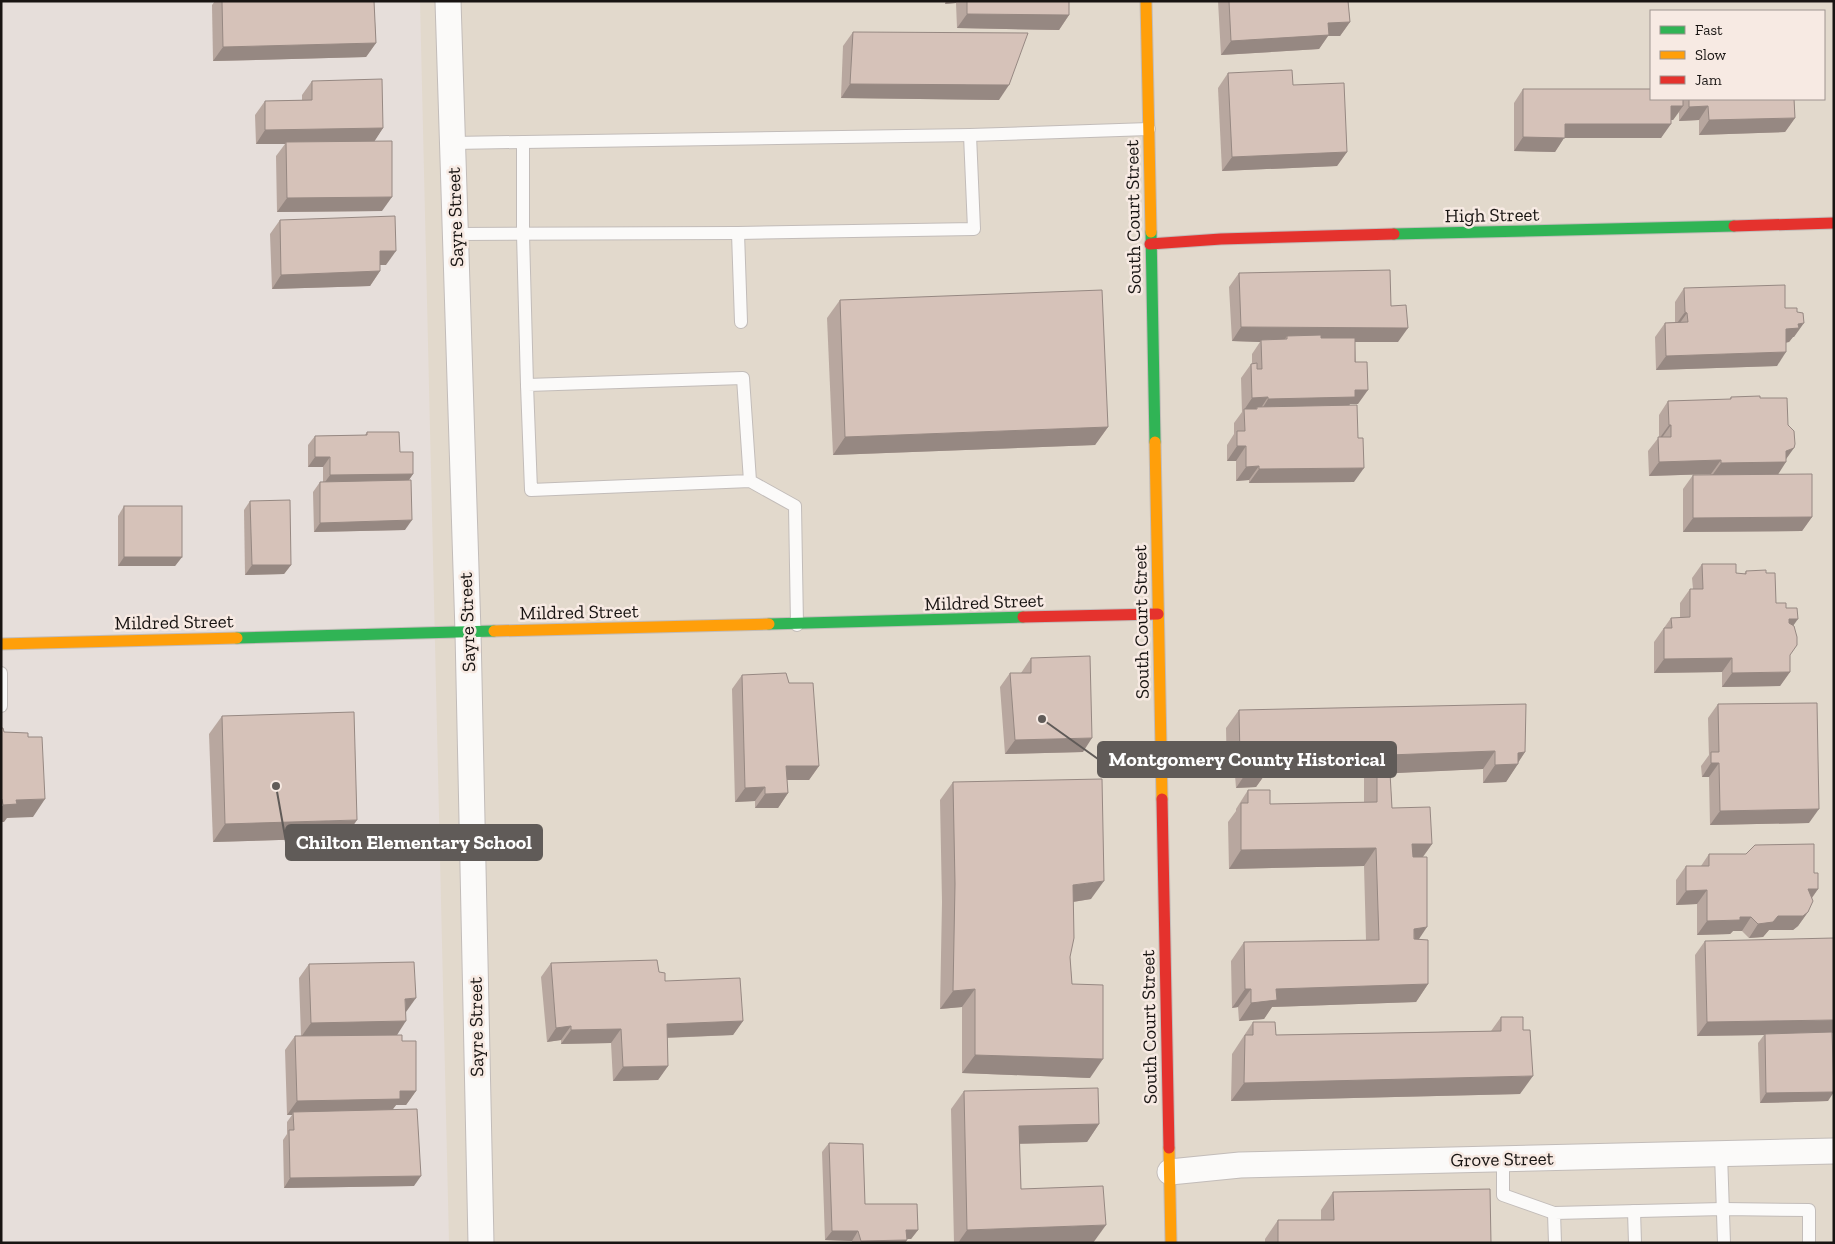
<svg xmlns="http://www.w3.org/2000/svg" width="1835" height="1244" font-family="'Zilla Slab',serif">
<rect width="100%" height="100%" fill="#e6deda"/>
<path fill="#e2d9cc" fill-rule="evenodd" d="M 420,1 L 1834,1 L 1834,1243 L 449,1243 ZM 1651,11 L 1824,11 L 1824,99 L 1651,99 Z"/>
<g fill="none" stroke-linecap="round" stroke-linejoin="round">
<defs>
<g id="lane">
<polyline points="523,142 523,234 527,385"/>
<polyline points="453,143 970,135 1149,129"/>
<polyline points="738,233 741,322"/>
<polyline points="456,234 738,233 974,229 970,135"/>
<polyline points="750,481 743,378 527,385 531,490 750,481 795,506 797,625"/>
<polyline points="1,673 1,706"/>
<polyline points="1721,1154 1724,1243"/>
<polyline points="1503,1159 1503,1195 1554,1213"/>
<polyline points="1634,1211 1635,1243"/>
<polyline points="1555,1243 1554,1213 1723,1209 1809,1210 1809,1243"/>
</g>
<g id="street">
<polyline points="448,1 468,632 481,1243"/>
<polyline points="1170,1172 1240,1165 1834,1151"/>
</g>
<g id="fast">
<polyline points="1151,232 1155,442"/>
<polyline points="1394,234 1734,226"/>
<polyline points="769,624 1023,617"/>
<polyline points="237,638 494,631"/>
</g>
<g id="slow">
<polyline points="1146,1 1151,232"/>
<polyline points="1155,442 1162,799"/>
<polyline points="494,631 769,624"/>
<polyline points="1,644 237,638"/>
<polyline points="1169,1148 1171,1243"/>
</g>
<g id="jam">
<polyline points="1734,226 1834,223"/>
<polyline points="1150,244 1221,239 1394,234"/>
<polyline points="1023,617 1158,614"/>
<polyline points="1162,799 1169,1148"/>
</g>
</defs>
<use href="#lane" stroke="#c2bcb9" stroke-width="14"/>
<use href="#street" stroke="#c2bcb9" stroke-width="27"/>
<use href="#fast" stroke="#c2bcb9" stroke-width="13"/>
<use href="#slow" stroke="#c2bcb9" stroke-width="13"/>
<use href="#jam" stroke="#c2bcb9" stroke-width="13"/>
<use href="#lane" stroke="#fbfaf9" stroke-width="12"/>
<use href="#street" stroke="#fbfaf9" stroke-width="25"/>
<use href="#fast" stroke="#30b455" stroke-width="11"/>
<use href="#slow" stroke="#ff9f0a" stroke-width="11"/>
<use href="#jam" stroke="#e5322d" stroke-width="11"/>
</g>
<g fill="#b8a79f">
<polygon points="215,1 374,1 376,43 366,57 213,61 212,5"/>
<polygon points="945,1 1069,1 1069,15 1059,30 957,28 956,3 945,4"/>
<polygon points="1218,1 1348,1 1350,22 1340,36 1328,36 1319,49 1221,55"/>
<polygon points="853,32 999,100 841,98 843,46"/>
<polygon points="1228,73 1293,85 1347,152 1337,166 1222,171 1218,88"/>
<polygon points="312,81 383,128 374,141 382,211 277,212 276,156 285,144 256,144 255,115 265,101 302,100 302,95"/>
<polygon points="1523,89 1651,99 1794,99 1795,118 1785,132 1699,135 1699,120 1679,121 1679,112 1673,120 1671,120 1661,138 1564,138 1555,152 1514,151 1514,103"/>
<polygon points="280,220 386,265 380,265 380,271 370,286 272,289 270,234"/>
<polygon points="1239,273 1391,306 1398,342 1355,342 1358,404 1350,404 1349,405 1354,482 1249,483 1249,480 1236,481 1236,461 1227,461 1227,445 1234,434 1234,423 1242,412 1241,378 1251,364 1252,364 1252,354 1260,342 1232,341 1229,287"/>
<polygon points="1684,288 1785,308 1794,337 1793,337 1789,342 1786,343 1777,366 1656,370 1655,337 1665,323 1675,322 1675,302"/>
<polygon points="840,300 1108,427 1095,445 833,455 827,318"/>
<polygon points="1731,397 1786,459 1778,474 1812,517 1802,531 1683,532 1683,489 1693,475 1711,474 1649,476 1648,451 1659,437 1659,415 1668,401 1729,400"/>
<polygon points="367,432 400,452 413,474 409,480 405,530 314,532 313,492 320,482 323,482 323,467 308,467 308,445 315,436 365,435"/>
<polygon points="250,501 291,565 284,574 245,575 244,510"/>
<polygon points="124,506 182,557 175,566 118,566 118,516"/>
<polygon points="1702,564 1736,573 1744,574 1746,571 1766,573 1776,603 1786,608 1793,625 1790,655 1790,672 1780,686 1722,687 1722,672 1654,673 1654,642 1671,618 1680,618 1680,603 1690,589 1693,589 1692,578"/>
<polygon points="1031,658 1083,752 1005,754 1000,687 1010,673 1021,673"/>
<polygon points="742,675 789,683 819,766 809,780 787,780 788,793 778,808 755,808 755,801 735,802 732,689"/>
<polygon points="1718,704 1809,823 1710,825 1709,777 1702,777 1701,766 1709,755 1708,718"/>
<polygon points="1239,710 1525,752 1506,782 1483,783 1483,769 1390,773 1392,808 1432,844 1423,857 1419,939 1428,984 1416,1002 1272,1007 1264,1019 1239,1021 1238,1007 1232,1008 1231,961 1244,942 1366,940 1364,866 1229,869 1228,822 1236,811 1236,809 1248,790 1270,804 1364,802 1364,772 1266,773 1256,787 1236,788 1235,775 1227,776 1226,728"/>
<polygon points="222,716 345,838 213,842 209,734"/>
<polygon points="953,782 1091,899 1073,902 1070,957 1072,984 1090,1078 962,1073 962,1007 940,1009 942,902 940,800"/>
<polygon points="1709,854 1814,873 1818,889 1812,898 1808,912 1798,926 1793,930 1769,930 1763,937 1749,938 1742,931 1733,931 1730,934 1697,935 1697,904 1676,905 1676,880 1686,866 1701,866"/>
<polygon points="1705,941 1832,1033 1828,1101 1760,1103 1758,1043 1764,1035 1697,1036 1695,955"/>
<polygon points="551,963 659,972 665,981 743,1021 733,1035 667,1038 668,1066 658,1080 613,1081 611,1043 561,1044 561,1040 547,1042 541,977"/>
<polygon points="309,964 406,1012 397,1035 402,1041 416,1091 406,1105 396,1105 392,1110 414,1186 284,1188 283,1140 287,1134 287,1122 292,1115 287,1115 285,1050 295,1036 301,1036 299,978"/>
<polygon points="1501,1017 1520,1094 1231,1101 1232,1054 1253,1022 1276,1035 1491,1031"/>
<polygon points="964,1091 1099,1124 1087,1142 1019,1144 1021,1189 1093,1243 954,1243 951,1109"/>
<polygon points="829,1143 865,1204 918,1230 911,1239 907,1239 905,1243 852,1243 852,1241 825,1240 822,1152"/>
<polygon points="1333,1192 1491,1243 1265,1243 1265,1239 1278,1220 1321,1220 1321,1210"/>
</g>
<g fill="#968882">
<polygon points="947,1 957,1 956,3 945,4"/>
<polygon points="967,14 1069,15 1059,30 957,28"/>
<polygon points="1350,22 1340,36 1328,36 1319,49 1221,55 1231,41 1328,23"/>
<polygon points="376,43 366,57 213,61 223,47"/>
<polygon points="850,84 1009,85 999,100 841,98"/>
<polygon points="1671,106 1683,106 1673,120 1661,120"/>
<polygon points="1708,106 1699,120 1679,121 1689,107"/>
<polygon points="1795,118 1785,132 1699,135 1709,120"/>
<polygon points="1565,124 1671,124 1661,138 1564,138 1555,152 1514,151 1523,137"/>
<polygon points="383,128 374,142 286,142 285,144 256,144 265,130"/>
<polygon points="1347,152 1337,166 1222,171 1232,157"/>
<polygon points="392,197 382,211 277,212 287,198"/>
<polygon points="380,251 396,251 386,265 370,265"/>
<polygon points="380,271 370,286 272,289 281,275"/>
<polygon points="1685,312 1687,313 1677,327 1675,326"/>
<polygon points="1804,323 1794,337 1793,337 1789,342 1776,343 1786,329 1798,324"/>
<polygon points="1241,327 1408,328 1398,342 1285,342 1287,339 1287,336 1283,342 1261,340 1260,342 1232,341"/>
<polygon points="1786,352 1777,366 1656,370 1666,356"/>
<polygon points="1355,390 1368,390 1358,404 1350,404 1345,411 1259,414 1268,399"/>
<polygon points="1268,397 1259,411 1257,407 1255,411 1244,410 1252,398"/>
<polygon points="1669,425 1671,425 1661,439 1659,439"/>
<polygon points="1108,427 1095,445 833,455 845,437"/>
<polygon points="1237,446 1246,446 1236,461 1227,461"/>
<polygon points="1794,448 1784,462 1786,462 1777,476 1711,477 1721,463 1786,451"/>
<polygon points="315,457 330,457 323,467 308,467"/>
<polygon points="1721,460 1711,474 1649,476 1659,462"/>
<polygon points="1259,466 1249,480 1236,481 1246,467"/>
<polygon points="1364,468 1354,482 1249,483 1259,469"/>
<polygon points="413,474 406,484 323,485 330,475"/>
<polygon points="1812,517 1802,531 1683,532 1693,518"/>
<polygon points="412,520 405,530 314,532 320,523"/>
<polygon points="124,557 182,557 175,566 118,566"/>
<polygon points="252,565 291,565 284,574 245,575"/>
<polygon points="1789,619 1798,619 1788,633"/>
<polygon points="1732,658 1722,672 1654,673 1664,659"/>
<polygon points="1790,672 1780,686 1722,687 1732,673"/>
<polygon points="1092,738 1083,752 1005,754 1015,740"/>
<polygon points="1495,751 1483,769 1377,774 1389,755"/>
<polygon points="1525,752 1517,764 1518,764 1506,782 1483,783 1495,765 1518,753"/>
<polygon points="1377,754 1364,772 1266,773 1256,787 1236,788 1248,770 1269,755"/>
<polygon points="1240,757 1248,757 1235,775 1227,776"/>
<polygon points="1711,763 1719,763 1709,777 1702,777"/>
<polygon points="786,766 819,766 809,780 776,780"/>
<polygon points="765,787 755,801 735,802 745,788"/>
<polygon points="788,793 778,808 755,808 765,794"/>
<polygon points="45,799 33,817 7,818 4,822 1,822 1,807 3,805 16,800"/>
<polygon points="1819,809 1809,823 1710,825 1720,811"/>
<polygon points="357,820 345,838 213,842 225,824"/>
<polygon points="1412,844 1432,844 1419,862 1400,862"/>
<polygon points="1376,848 1364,866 1229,869 1241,850"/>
<polygon points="1104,881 1091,899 1060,904 1073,885"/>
<polygon points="1808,889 1818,889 1808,903"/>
<polygon points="1707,890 1697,904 1676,905 1686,891"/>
<polygon points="1808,912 1798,926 1793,930 1769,930 1763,937 1749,938 1758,924 1778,916"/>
<polygon points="1740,917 1751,917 1742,931 1733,931 1730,934 1697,935 1707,921"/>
<polygon points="1427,927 1415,945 1414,929"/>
<polygon points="1428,984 1416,1002 1272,1007 1264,1019 1239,1021 1251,1003 1276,989"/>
<polygon points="975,989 962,1007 940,1009 953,991"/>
<polygon points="1245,989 1251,989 1238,1007 1232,1008"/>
<polygon points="416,998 406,1012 405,999"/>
<polygon points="1834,1020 1834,1033 1765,1035 1765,1034 1764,1035 1697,1036 1707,1022"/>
<polygon points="406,1021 397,1035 301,1037 311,1023"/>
<polygon points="743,1021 733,1035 657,1038 667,1024"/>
<polygon points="571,1026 561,1040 547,1042 556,1028"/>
<polygon points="621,1029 611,1043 561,1044 571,1030"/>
<polygon points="975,1055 1103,1059 1090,1078 962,1073"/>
<polygon points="668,1066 658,1080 613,1081 623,1067"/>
<polygon points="1533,1076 1520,1094 1231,1101 1244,1083"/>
<polygon points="400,1091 416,1091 406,1105 396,1105 390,1113 293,1112 292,1115 287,1115 297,1101"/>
<polygon points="1834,1092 1828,1101 1760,1103 1766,1093"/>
<polygon points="1099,1124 1087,1142 1006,1144 1019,1126"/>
<polygon points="421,1176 414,1186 284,1188 290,1178"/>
<polygon points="1106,1225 1093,1243 958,1243 967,1230"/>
<polygon points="906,1230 918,1230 911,1239 899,1239"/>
<polygon points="832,1231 858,1231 852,1241 825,1240"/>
<polygon points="907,1240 905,1243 860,1243 861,1241"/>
</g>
<g fill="#d6c2b9" stroke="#968882">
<polygon points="222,1 374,1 376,43 223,47"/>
<polygon points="967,1 1069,1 1069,15 967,14"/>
<polygon points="1229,1 1348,1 1350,22 1328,23 1329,35 1231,41"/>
<polygon points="853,32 1028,33 1009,85 850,84"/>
<polygon points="1292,70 1293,85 1344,83 1347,152 1232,157 1228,73"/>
<polygon points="382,79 383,128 265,130 265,101 312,100 312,81"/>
<polygon points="1523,89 1651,89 1651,99 1683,99 1683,106 1671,106 1671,124 1565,124 1565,138 1523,137"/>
<polygon points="1689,99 1794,99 1795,118 1709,120 1708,106 1689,107"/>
<polygon points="392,141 392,197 287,198 286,142"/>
<polygon points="395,216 396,251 380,251 380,271 281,275 280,220"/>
<polygon points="1390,270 1391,306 1406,305 1408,328 1241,327 1239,273"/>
<polygon points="1785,285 1785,308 1797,308 1797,312 1803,313 1804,323 1798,324 1799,328 1786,329 1786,352 1666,356 1665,323 1688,322 1687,313 1685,312 1684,288"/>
<polygon points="1102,290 1108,427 845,437 840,300"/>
<polygon points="1321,335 1321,338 1355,338 1355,362 1367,362 1368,390 1355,390 1355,397 1268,399 1268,397 1252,398 1251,364 1257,363 1257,369 1262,369 1261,340 1287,339 1287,336"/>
<polygon points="1760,396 1760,398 1787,398 1788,425 1794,431 1795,444 1794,448 1786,451 1786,462 1721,463 1721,460 1659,462 1658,437 1671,437 1671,425 1669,425 1668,401 1731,399 1731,397"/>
<polygon points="1357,405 1358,438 1363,438 1364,468 1259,469 1259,466 1246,467 1246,446 1237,446 1237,431 1245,431 1244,409 1257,409 1257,407"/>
<polygon points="367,432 399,432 400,452 413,452 413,474 330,475 330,457 315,457 315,436 367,435"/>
<polygon points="1812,474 1812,517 1693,518 1693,475"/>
<polygon points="411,480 412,520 320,523 320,482"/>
<polygon points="290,500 291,565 252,565 250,501"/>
<rect x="124" y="506" width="58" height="51"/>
<polygon points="1702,564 1736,564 1736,573 1746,574 1746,571 1766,570 1766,573 1775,573 1776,603 1786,603 1786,608 1797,608 1798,619 1789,619 1789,623 1794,626 1797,637 1797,645 1790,655 1790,672 1732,673 1732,658 1664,659 1664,628 1672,628 1671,618 1690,617 1690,589 1703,589"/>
<polygon points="1090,656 1092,738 1015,740 1010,673 1031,673 1031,658"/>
<polygon points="786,673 789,683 813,683 819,766 786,766 788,793 765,794 765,787 745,788 742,675"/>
<polygon points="1817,703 1819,809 1720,811 1719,763 1711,763 1711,752 1719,752 1718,704"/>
<polygon points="1526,704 1525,752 1518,753 1518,764 1495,765 1495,751 1389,755 1392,808 1430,807 1432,844 1412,844 1413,857 1427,857 1427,927 1414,929 1414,939 1428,940 1428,984 1276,989 1277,1000 1251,1003 1251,989 1245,989 1244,942 1379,940 1376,848 1241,850 1241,803 1248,803 1248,790 1270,790 1270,804 1377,802 1377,754 1269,755 1269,769 1248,770 1248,757 1240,757 1239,710"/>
<polygon points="354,712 357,820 225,824 222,716"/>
<polygon points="1,728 3,728 4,732 28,733 28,737 42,737 45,799 16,800 17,804 3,805 2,799 1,799"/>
<polygon points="1102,779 1104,881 1073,885 1074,938 1070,957 1072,984 1103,985 1103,1059 975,1055 975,989 953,991 955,884 953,782"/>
<polygon points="1814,844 1814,873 1818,873 1818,889 1808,889 1813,901 1808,912 1803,916 1778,916 1773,922 1758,924 1751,917 1740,917 1740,920 1707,921 1707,890 1686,891 1686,866 1709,866 1709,854 1746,854 1755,845"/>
<polygon points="1834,938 1834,1020 1707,1022 1705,941"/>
<polygon points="657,960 659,972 665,973 665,981 740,978 743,1021 667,1024 668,1066 623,1067 621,1029 571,1030 571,1026 556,1028 551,963"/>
<polygon points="414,962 416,998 405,999 406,1021 311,1023 309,964"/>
<polygon points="1501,1017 1523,1017 1523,1030 1530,1030 1533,1076 1244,1083 1245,1035 1253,1035 1253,1022 1275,1022 1276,1035 1501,1031"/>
<polygon points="1832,1032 1834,1092 1766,1093 1765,1034"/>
<polygon points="402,1035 402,1041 416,1041 416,1091 400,1091 400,1099 297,1101 295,1036"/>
<polygon points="1098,1088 1099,1124 1019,1126 1021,1189 1103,1186 1106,1225 967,1230 964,1091"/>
<polygon points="417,1109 421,1176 290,1178 289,1130 294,1130 293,1112"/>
<polygon points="829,1143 863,1144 865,1204 917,1204 918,1230 906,1230 907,1240 861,1241 858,1231 832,1231"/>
<polygon points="1490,1189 1491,1243 1278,1243 1278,1220 1334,1220 1333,1192"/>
</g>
<g text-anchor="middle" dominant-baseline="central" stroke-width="5" stroke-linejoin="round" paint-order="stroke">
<g font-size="19" fill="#181412" stroke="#f7eae3">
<text transform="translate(1492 215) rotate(-1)">High Street</text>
<text transform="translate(455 217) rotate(-92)">Sayre Street</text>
<text transform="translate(1133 217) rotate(-91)">South Court Street</text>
<text transform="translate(984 602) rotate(-2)">Mildred Street</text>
<text transform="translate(579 612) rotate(-1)">Mildred Street</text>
<text transform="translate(174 622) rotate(-1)">Mildred Street</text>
<text transform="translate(467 622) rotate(-92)">Sayre Street</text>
<text transform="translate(1141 622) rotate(-91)">South Court Street</text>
<text transform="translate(476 1027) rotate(-91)">Sayre Street</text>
<text transform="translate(1149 1027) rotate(-91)">South Court Street</text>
<text transform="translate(1502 1159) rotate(-1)">Grove Street</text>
</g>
</g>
<path fill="none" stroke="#605b58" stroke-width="2" d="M1042 719L1098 759M276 786L286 842"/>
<g fill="#605b58" stroke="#f7eae3" stroke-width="2">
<circle cx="1042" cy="719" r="5"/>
<circle cx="276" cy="786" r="5"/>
</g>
<g fill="#605b58" stroke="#605b58" stroke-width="2">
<rect x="1098" y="742" width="298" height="35" rx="5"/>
<rect x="286" y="825" width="256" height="35" rx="5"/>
</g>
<g font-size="20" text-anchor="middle" font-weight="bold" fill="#fff">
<text x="1247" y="766">Montgomery County Historical</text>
<text x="414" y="849">Chilton Elementary School</text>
</g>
<rect width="1835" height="1244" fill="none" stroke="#181412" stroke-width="5"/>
<rect x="1650" y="10" width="175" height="90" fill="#f7eae3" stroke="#9e948f"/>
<rect x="1660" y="26" width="25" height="8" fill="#30b455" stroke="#9e948f"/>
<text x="1695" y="35" font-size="15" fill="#181412">Fast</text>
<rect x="1660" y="51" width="25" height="8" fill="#ff9f0a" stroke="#9e948f"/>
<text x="1695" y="60" font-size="15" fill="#181412">Slow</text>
<rect x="1660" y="76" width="25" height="8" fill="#e5322d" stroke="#9e948f"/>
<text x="1695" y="85" font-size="15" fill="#181412">Jam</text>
</svg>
